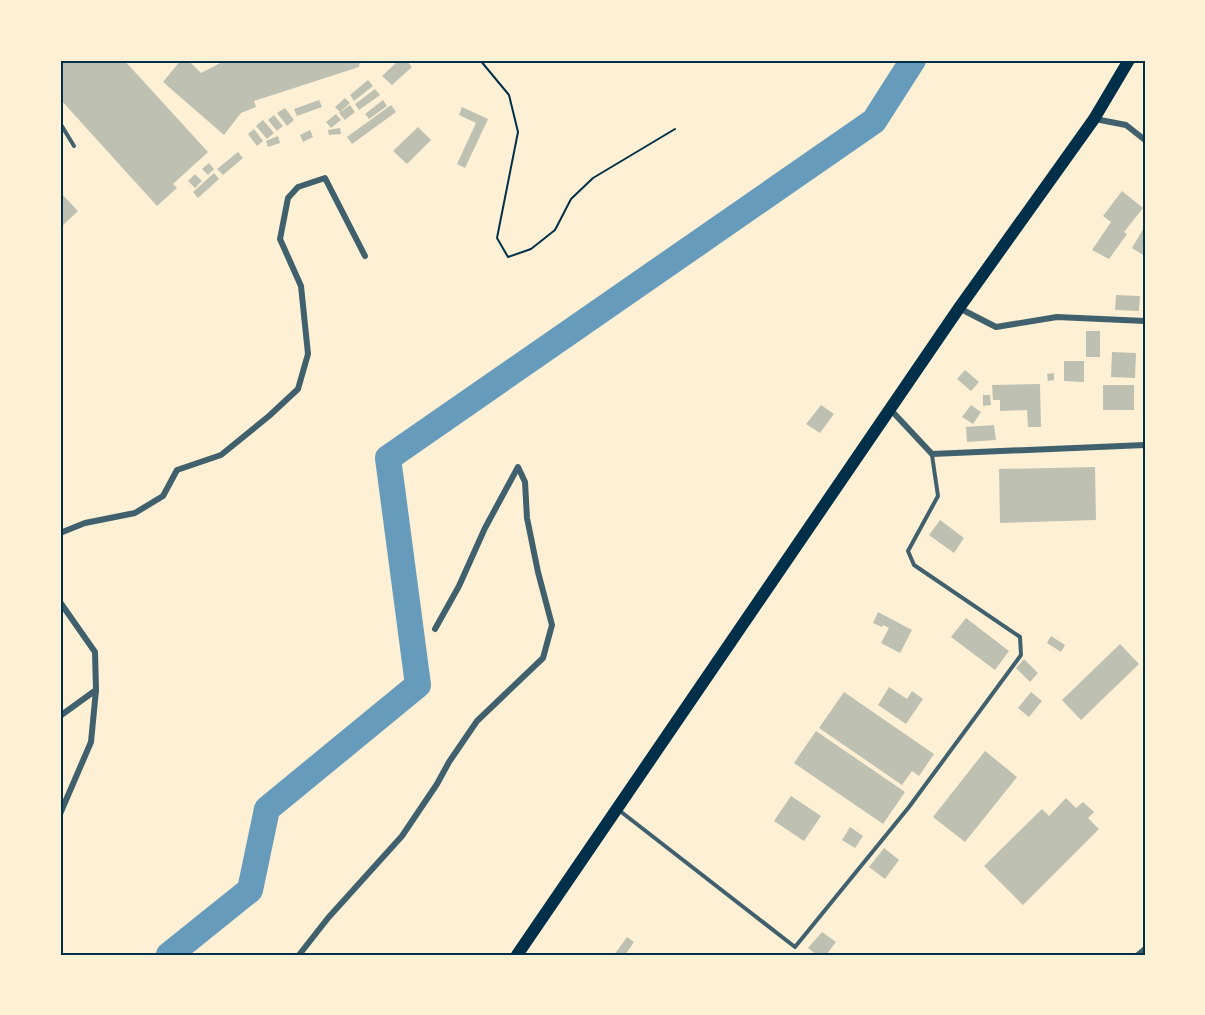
<svg xmlns="http://www.w3.org/2000/svg" width="1205" height="1015" font-family="'Noto Sans',sans-serif">
<rect width="100%" height="100%" fill="#fdf0d5"/>
<g fill="none" stroke-linecap="round" stroke-linejoin="round">
<polyline stroke="#669bbc" stroke-width="26" points="169,955 250,890 267,809 418,685 388,458 874,121 913,60"/>
</g>
<g fill="#bec0b2">
<polygon points="64,60 124,60 208,152 173,184 177,188 157,206 60,99 60,63"/>
<polygon points="181,60 188,60 201,73 226,60 360,60 359,67 254,101 256,107 241,113 224,135 163,82"/>
<polygon points="399,60 406,60 412,67 392,85 382,76"/>
<polygon points="368,80 373,86 354,101 350,95"/>
<polygon points="375,89 380,95 359,110 355,104"/>
<polygon points="345,98 350,103 340,112 335,107"/>
<polygon points="319,100 322,107 297,116 294,109"/>
<polygon points="383,100 387,106 369,119 365,114"/>
<polygon points="350,105 355,112 345,120 339,113"/>
<polygon points="391,105 396,112 352,144 347,137"/>
<polygon points="462,107 488,119 465,168 457,164 476,123 459,115"/>
<polygon points="285,108 294,120 287,126 277,113"/>
<polygon points="336,114 341,120 331,128 326,122"/>
<polygon points="274,115 283,126 277,131 268,120"/>
<polygon points="263,120 274,133 267,139 256,126"/>
<polygon points="418,127 431,140 407,164 393,151"/>
<polygon points="340,128 341,134 329,135 328,130"/>
<polygon points="254,129 263,141 257,146 248,134"/>
<polygon points="310,130 313,137 303,142 300,135"/>
<polygon points="278,136 280,143 268,147 266,141"/>
<polygon points="238,152 243,158 223,175 217,169"/>
<polygon points="209,163 214,169 208,175 202,169"/>
<polygon points="214,173 219,179 198,198 193,192"/>
<polygon points="195,174 202,181 195,188 188,181"/>
<polygon points="1122,191 1143,208 1124,232 1127,234 1109,259 1092,250 1111,222 1103,216"/>
<polygon points="60,192 78,211 60,228"/>
<polygon points="1145,226 1145,256 1132,248"/>
<polygon points="1116,295 1140,296 1139,311 1115,310"/>
<rect x="1086" y="331" width="14" height="26"/>
<polygon points="1112,352 1136,353 1135,378 1111,377"/>
<polygon points="1064,361 1084,361 1084,382 1064,381"/>
<polygon points="965,370 979,382 971,391 957,379"/>
<polygon points="1054,373 1054,380 1048,381 1047,374"/>
<polygon points="1040,384 1041,427 1028,427 1027,410 1000,411 1000,400 993,400 992,385"/>
<rect x="1103" y="385" width="31" height="25"/>
<polygon points="983,395 990,395 991,405 983,406"/>
<polygon points="821,405 834,414 820,433 806,424"/>
<polygon points="971,405 981,412 973,424 962,417"/>
<polygon points="994,425 996,440 967,442 966,427"/>
<polygon points="1095,467 1096,520 1000,523 999,469"/>
<polygon points="940,520 964,538 954,553 929,535"/>
<polygon points="878,612 912,630 900,653 881,643 889,628 883,625 882,627 873,623"/>
<polygon points="966,618 1009,651 995,670 951,637"/>
<polygon points="1051,636 1065,645 1061,652 1047,643"/>
<polygon points="1120,644 1139,664 1081,720 1062,700"/>
<polygon points="1024,659 1038,673 1030,682 1016,668"/>
<polygon points="889,687 907,699 912,691 923,699 906,724 878,705"/>
<polygon points="844,692 934,754 919,776 912,771 902,785 819,728"/>
<polygon points="1031,692 1042,701 1029,717 1018,708"/>
<polygon points="816,731 905,792 883,824 794,763"/>
<polygon points="985,751 1017,777 965,842 933,817"/>
<polygon points="791,796 821,816 804,841 774,821"/>
<polygon points="1066,798 1076,808 1083,802 1094,812 1088,818 1099,829 1023,905 984,866 1042,809 1049,816"/>
<polygon points="850,827 863,836 855,848 842,840"/>
<polygon points="884,848 899,860 885,879 869,867"/>
<polygon points="822,932 836,942 826,955 817,955 808,948"/>
<polygon points="627,937 634,942 625,955 614,955"/>
</g>
<g fill="none" stroke-linecap="round" stroke-linejoin="round">
<polyline stroke="#003049" stroke-width="2" points="480,60 509,95 518,132 497,238 508,257 531,249 555,230 571,199 593,178 675,129"/>
<g stroke="#3f606c" stroke-width="4">
<polyline points="60,123 74,146"/>
<polyline points="620,811 795,947 909,807 1021,655 1020,637 914,565 908,551 938,496 932,455"/>
</g>
<g stroke="#3f606c" stroke-width="6">
<polyline points="1095,119 1126,125 1145,140"/>
<polyline points="959,308 996,327 1057,317 1145,321"/>
<polyline points="890,409 932,454 1145,445"/>
<polyline points="60,533 85,523 135,513 163,496 177,470 221,455 269,416 298,389 308,354 301,286 280,239 288,198 298,187 325,178 365,256"/>
<polyline points="60,602 95,652 96,690"/>
<polyline points="60,716 96,690 91,742 60,814"/>
<polyline points="299,955 328,918 402,836 437,784 449,762 477,721 543,658 552,625 538,572 527,518 525,482 518,467 485,528 459,586 435,629"/>
<polyline points="1138,955 1145,949"/>
</g>
<polyline stroke="#003049" stroke-width="12" points="517,955 959,308 1094,119 1129,60"/>
</g>
<rect width="1205" height="1015" fill="none" stroke="#fdf0d5" stroke-width="123"/>
<rect x="62" y="62" width="1082" height="892" fill="none" stroke="#003049" stroke-width="2"/>
</svg>
